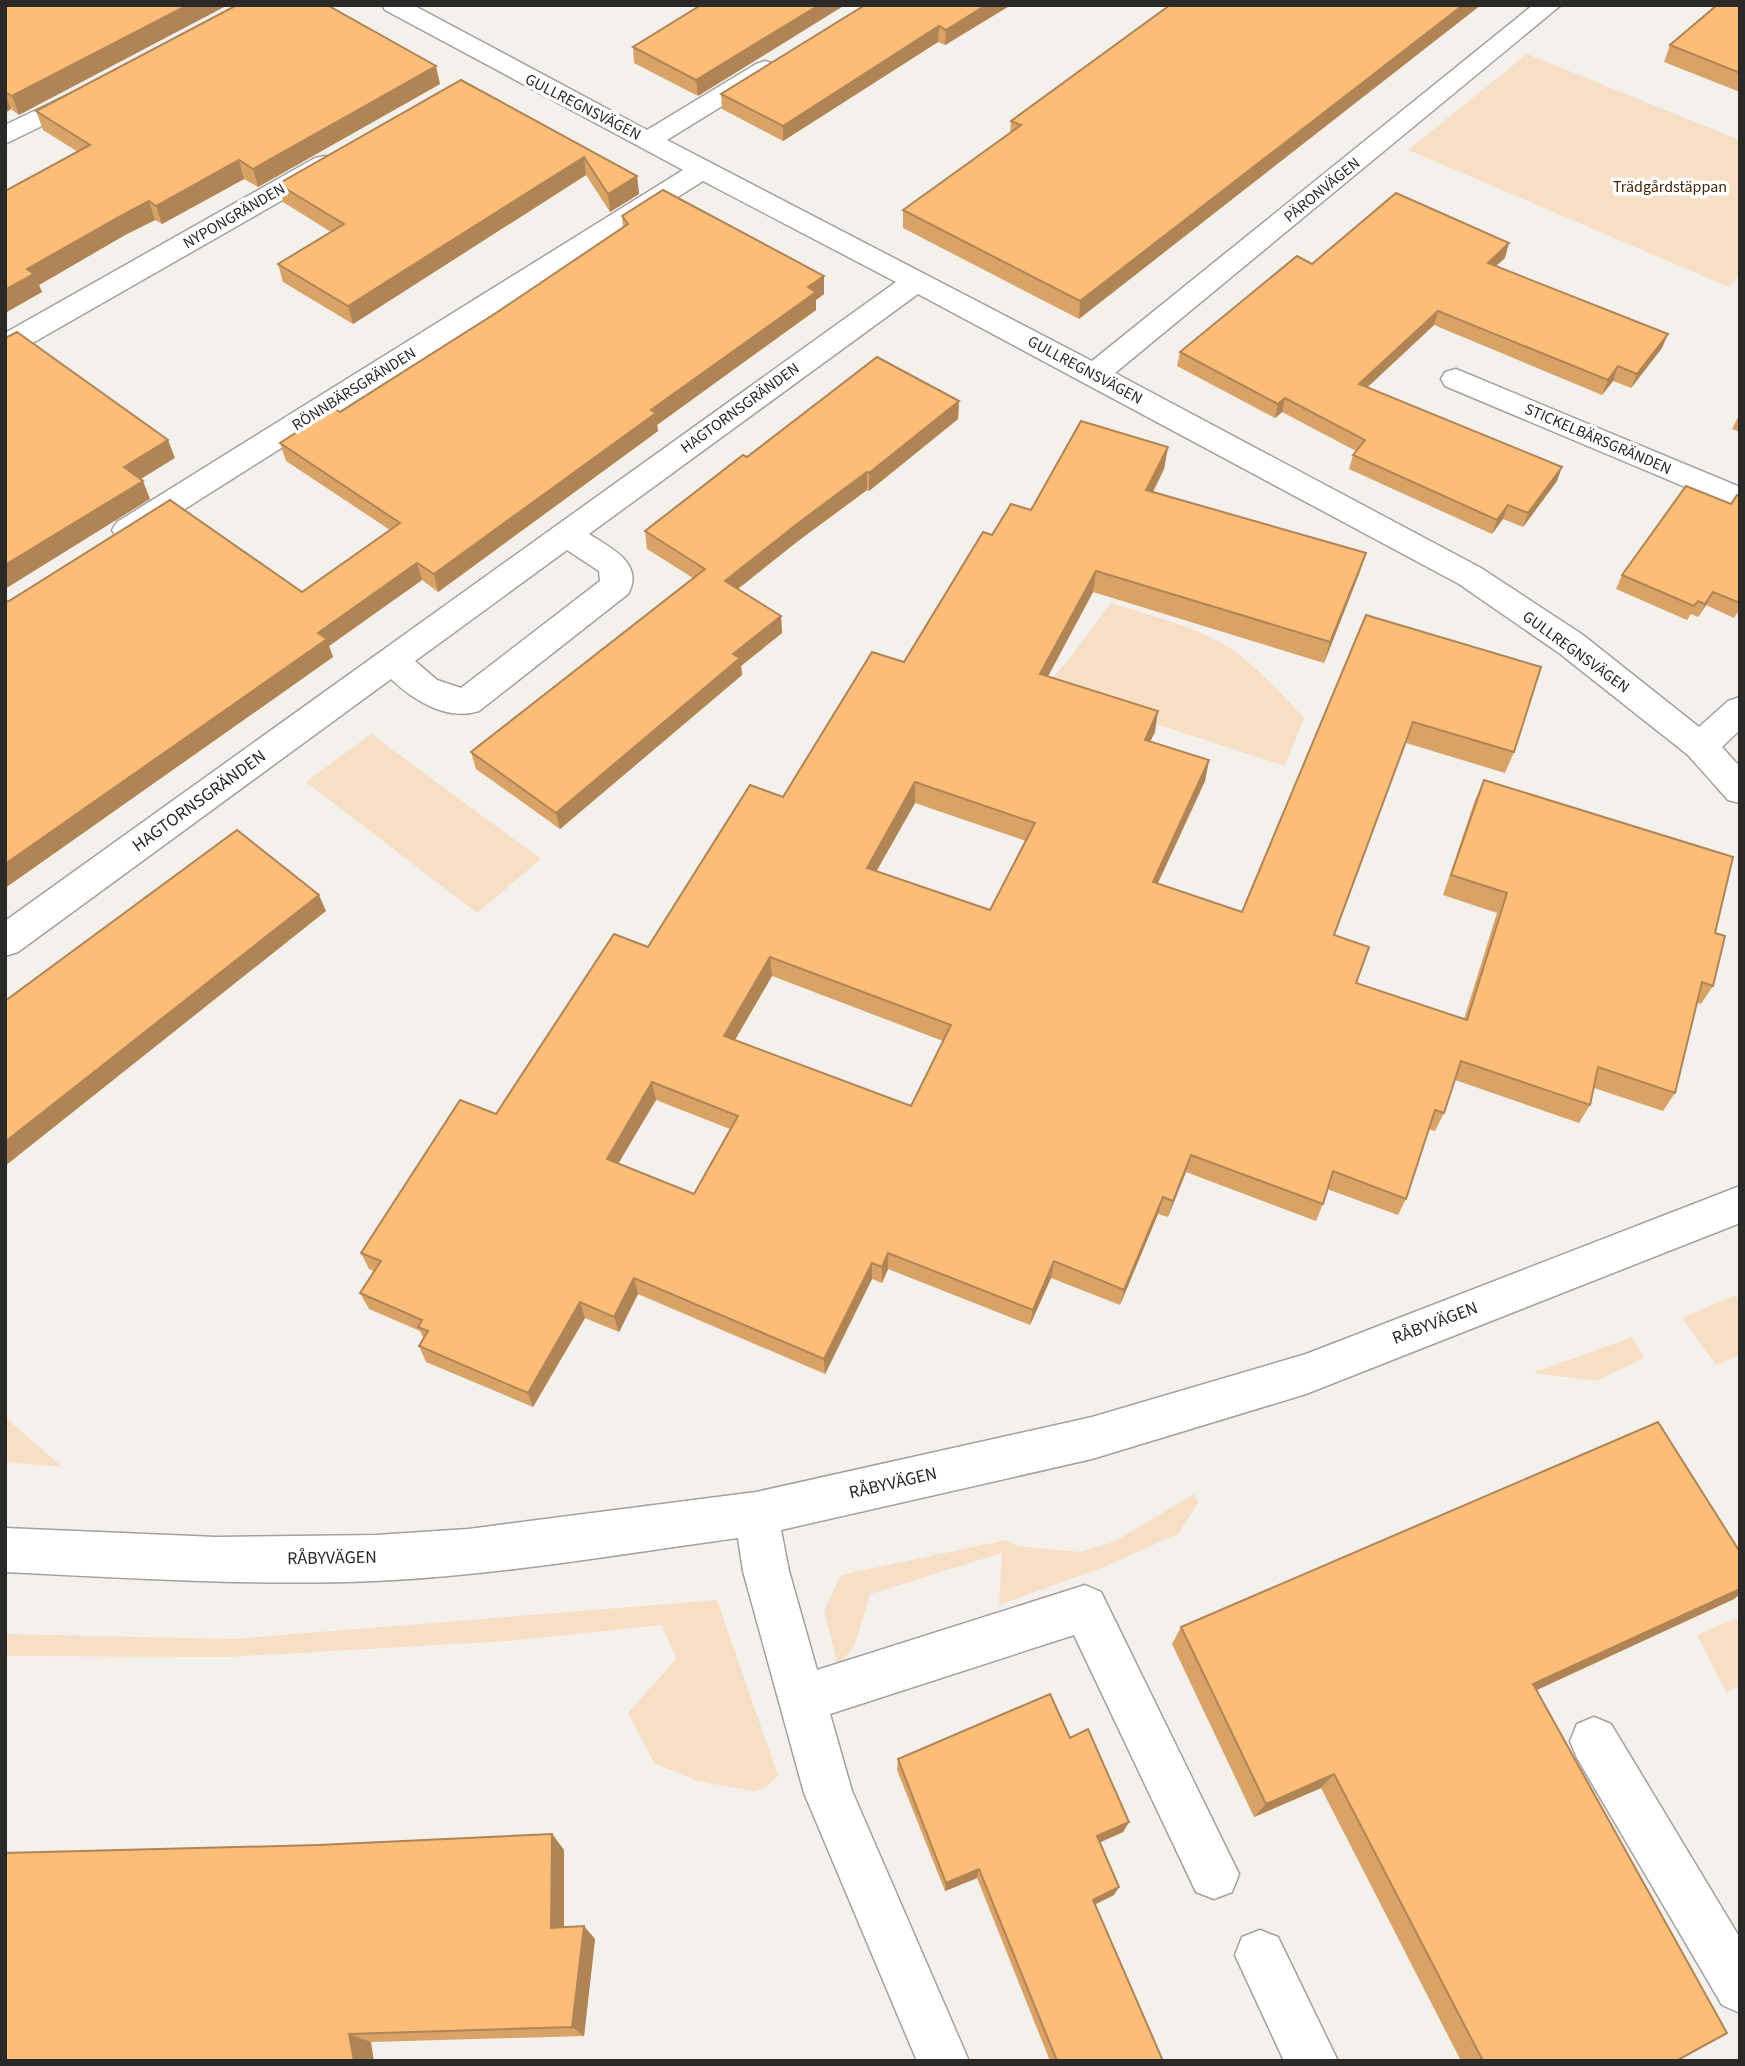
<svg xmlns="http://www.w3.org/2000/svg" width="1745" height="2066" font-family="'Source Sans 3',sans-serif">
<rect width="100%" height="100%" fill="#f4f0ec"/>
<g fill="#f7dfc5">
<polygon points="1527,54 1740,140 1740,275 1729,287 1408,150"/>
<path d="M 1111,603 C 1150,616 1193,625 1228,647 C 1257,666 1280,693 1304,718 L 1285,766 L 1044,687 L 1070,658 Z"/>
<polygon points="371,734 541,859 477,913 306,782"/>
<polygon points="1735,1295 1740,1301 1740,1355 1716,1365 1682,1318"/>
<polygon points="1632,1337 1644,1358 1596,1381 1533,1373"/>
<polygon points="5,1417 62,1467 5,1462"/>
<polygon points="1194,1494 1198,1503 1178,1534 1106,1566 999,1605 1002,1553 870,1594 854,1647 838,1665 824,1611 841,1575 1006,1540 1017,1546 1080,1552 1114,1542"/>
<polygon points="717,1600 778,1776 765,1788 753,1791 697,1781 654,1763 628,1713 676,1659 662,1625 509,1641 227,1657 5,1656 5,1634 233,1639"/>
<polygon points="1736,1618 1740,1623 1740,1686 1726,1692 1697,1635"/>
</g>
<g fill="none" stroke-linecap="round" stroke-linejoin="round">
<defs>
<g id="minor">
<path d="M 382,5 L 413,5 L 647,130 L 756,64 L 765,61 L 774,64 L 778,69 L 774,74 L 667,140 L 1092,361 L 1533,5 L 1561,5 L 1115,373 L 1481,568 L 1583,635 L 1699,727 L 1728,701 L 1740,697 L 1740,730 L 1722,747 L 1740,767 L 1740,803 L 1728,800 L 1688,755 L 1559,653 L 1459,584 L 918,294 L 589,534 C 611,548 645,564 628,594 L 479,711 C 447,721 414,701 391,679 L 18,952 L 5,956 L 5,921 L 896,282 L 703,181 L 139,538 L 128,541 L 117,538 L 112,530 L 117,522 L 683,170 L 385,10 ZM 567,550 L 599,571 L 600,581 L 461,688 L 437,680 L 415,661 Z"/>
<polygon points="84,87 93,89 97,95 93,101 5,144 5,125"/>
<polygon points="325,156 335,158 338,164 335,170 15,353 5,355 5,333 315,158"/>
<polygon points="1456,369 1740,487 1740,510 1445,386 1441,379 1445,372"/>
<path d="M 1740,1186 L 1740,1223 L 1306,1394 L 1092,1459 L 781,1530 L 789,1571 L 817,1670 L 1085,1585 L 1101,1592 L 1239,1874 L 1232,1892 L 1214,1899 L 1196,1892 L 1074,1635 L 830,1714 L 852,1791 L 969,2061 L 917,2061 L 804,1793 L 743,1571 L 738,1538 C 618,1554 496,1576 375,1581 C 252,1586 129,1578 5,1572 L 5,1528 L 216,1537 L 376,1535 L 468,1529 L 756,1492 L 1092,1417 L 1306,1354 Z"/>
<polygon points="1594,1717 1611,1724 1740,1938 1740,2013 1722,2005 1577,1758 1570,1741 1577,1724"/>
<polygon points="1260,1930 1278,1937 1338,2061 1284,2061 1235,1955 1242,1937"/>
</g>
</defs>
<use href="#minor" stroke="#a3a09d" stroke-width="3"/>
<use href="#minor" fill="#fff" fill-rule="evenodd"/>
</g>
<g fill="#d9a368" fill-rule="evenodd">
<polygon points="5,5 19,115 11,109 5,113"/>
<polygon points="701,5 698,96 634,63 633,47"/>
<polygon points="865,5 1011,5 945,45 938,42 783,141 722,109 721,94"/>
<polygon points="1170,5 1079,319 903,228 903,210 1010,133 1011,121"/>
<polygon points="1740,5 1740,92 1664,62 1670,45"/>
<polygon points="461,80 637,176 639,194 610,212 586,175 353,324 283,282 278,264 331,232 283,202 278,184"/>
<polygon points="440,84 258,187 244,179 162,224 155,220 125,235 39,285 42,292 5,313 78,152 43,130 36,111"/>
<polygon points="622,216 824,276 824,294 816,300 816,310 657,425 658,431 460,576 438,592 422,580 329,646 333,657 5,888 5,602 302,592 390,530 286,461 280,443 340,412 496,313 623,227"/>
<polygon points="1505,258 1495,266 1662,348 1631,388 1613,381 1602,395 1434,325 1367,387 1557,481 1523,527 1503,519 1492,534 1349,469 1353,455 1356,451 1282,412 1275,418 1177,366 1180,352 1312,264"/>
<polygon points="959,401 958,419 869,491 867,490 798,541 738,589 781,616 782,633 741,666 742,675 560,829 476,769 471,752 693,578 647,549 645,531 747,457"/>
<polygon points="1740,413 1740,432 1732,429"/>
<path d="M 1168,447 L 1164,469 L 1153,492 L 1366,553 L 1359,574 L 1324,663 L 1093,592 L 1048,676 L 1155,732 L 1150,741 L 1209,760 L 1205,781 L 1158,883 L 1242,912 L 1366,615 L 1514,752 L 1505,773 L 1406,743 L 1334,935 L 1356,983 L 1464,1019 L 1497,913 L 1443,895 L 1475,800 L 1484,780 L 1715,933 L 1713,986 L 1701,1004 L 1697,1003 L 1675,1093 L 1663,1111 L 1594,1088 L 1590,1105 L 1579,1123 L 1455,1080 L 1444,1113 L 1435,1131 L 1429,1129 L 1406,1199 L 1398,1215 L 1327,1189 L 1323,1204 L 1316,1221 L 1186,1172 L 1168,1217 L 1158,1214 L 1120,1305 L 1051,1278 L 1030,1325 L 888,1269 L 882,1283 L 872,1279 L 825,1374 L 638,1294 L 619,1332 L 585,1318 L 533,1407 L 426,1362 L 419,1346 L 424,1339 L 420,1331 L 369,1309 L 360,1293 L 374,1271 L 369,1269 L 361,1253 L 496,1114 L 648,947 L 904,662 L 992,535 L 1031,510 ZM 915,803 L 1026,841 L 990,910 L 876,871 ZM 772,976 L 943,1041 L 911,1106 L 735,1040 ZM 656,1100 L 730,1129 L 694,1194 L 618,1163 Z"/>
<polygon points="1740,496 1740,609 1734,618 1706,605 1698,617 1691,614 1687,620 1616,589 1622,575 1731,504"/>
<polygon points="1740,1552 1740,1594 1734,1599 1537,1690 1676,2061 1461,2061 1321,1788 1254,1817 1172,1644 1181,1627"/>
<polygon points="1070,1738 1129,1822 1123,1832 1100,1842 1114,1895 1095,1904 1163,2061 1050,2061 977,1878 945,1891 897,1770 898,1759"/>
<polygon points="552,1834 564,1850 564,1927 595,1939 584,2036 371,2042 5,2061 318,1845"/>
</g>
<g fill="#b08455">
<polygon points="188,5 228,5 19,115 12,96"/>
<polygon points="819,5 845,5 698,96 696,80"/>
<polygon points="986,5 1011,5 945,45 946,30"/>
<polygon points="1463,5 1481,5 1079,319 1080,301"/>
<polygon points="939,26 938,42 783,141 783,126"/>
<polygon points="436,66 440,84 258,187 253,169"/>
<polygon points="5,94 11,109 5,113"/>
<polygon points="584,157 586,175 353,324 348,306"/>
<polygon points="239,160 244,179 162,224 156,206"/>
<polygon points="637,176 639,194 610,212 608,194"/>
<polygon points="149,201 155,220 125,235 39,285 42,292 5,313 5,290 27,269 119,217"/>
<polygon points="1509,243 1505,258 1484,277 1488,263"/>
<polygon points="824,276 824,294 816,300 816,310 657,425 658,431 438,592 434,574 651,410 808,287"/>
<polygon points="1438,311 1434,325 1356,398 1359,384"/>
<polygon points="1668,334 1662,348 1631,388 1637,374"/>
<polygon points="1618,366 1613,381 1602,395 1608,380"/>
<polygon points="1285,398 1282,412 1275,418 1278,404"/>
<polygon points="959,401 958,419 869,491 869,473"/>
<polygon points="168,440 175,458 131,485 124,467"/>
<polygon points="1168,447 1164,469 1143,512 1146,490"/>
<polygon points="1562,467 1557,481 1523,527 1528,513"/>
<polygon points="867,472 867,490 798,541 726,598 725,581 797,524"/>
<polygon points="143,481 150,499 5,589 5,565"/>
<polygon points="1508,505 1503,519 1492,534 1497,520"/>
<polygon points="1366,553 1359,574 1324,663 1330,642"/>
<polygon points="417,563 422,580 329,646 333,657 5,888 5,864 318,633"/>
<polygon points="1096,571 1093,592 1038,695 1040,674"/>
<polygon points="1713,592 1706,605 1698,617 1705,604"/>
<polygon points="781,616 782,633 741,666 742,675 560,829 556,813 733,654"/>
<polygon points="1158,711 1155,732 1141,760 1145,740"/>
<polygon points="1209,760 1205,781 1149,902 1153,882"/>
<polygon points="915,782 915,803 867,888 867,868"/>
<polygon points="319,895 326,911 5,1166 5,1142"/>
<polygon points="770,957 772,976 726,1055 724,1036"/>
<polygon points="652,1082 656,1100 611,1176 607,1159"/>
<polygon points="1191,1155 1186,1172 1168,1217 1173,1201"/>
<polygon points="1163,1197 1158,1214 1120,1305 1124,1290"/>
<polygon points="888,1253 888,1269 882,1283 882,1267"/>
<polygon points="1054,1261 1051,1278 1030,1325 1033,1310"/>
<polygon points="872,1263 872,1279 825,1374 824,1359"/>
<polygon points="634,1278 638,1294 619,1332 614,1317"/>
<polygon points="580,1302 585,1318 533,1407 528,1393"/>
<polygon points="1740,1589 1740,1594 1734,1599 1515,1700 1533,1684"/>
<polygon points="1334,1774 1321,1788 1254,1817 1266,1804"/>
<polygon points="1129,1822 1123,1832 1092,1846 1097,1836"/>
<polygon points="552,1834 564,1850 564,1941 551,1928"/>
<polygon points="979,1869 977,1878 945,1891 946,1883"/>
<polygon points="1119,1887 1114,1895 1088,1908 1093,1900"/>
<polygon points="584,1926 595,1939 584,2036 572,2027"/>
<polygon points="349,2034 371,2042 374,2061 354,2061"/>
</g>
<g fill="#fcbd79" stroke="#b08455" stroke-width="2" fill-rule="evenodd">
<polygon points="5,5 188,5 12,96 5,92"/>
<polygon points="237,5 327,5 436,66 253,169 239,160 156,206 149,201 119,217 27,269 34,274 5,290 5,191 90,145 36,111"/>
<polygon points="701,5 819,5 696,80 633,47"/>
<polygon points="865,5 986,5 946,30 939,26 783,126 721,94"/>
<polygon points="1170,5 1463,5 1080,301 903,210 1021,125 1011,121"/>
<polygon points="1717,5 1740,5 1740,73 1670,45"/>
<polygon points="461,80 637,176 608,194 584,157 348,306 278,264 344,224 278,184"/>
<polygon points="663,190 824,276 808,287 816,292 651,410 656,413 456,558 434,574 417,563 318,633 327,639 5,864 5,602 9,601 170,500 302,592 400,523 280,443 334,408 340,412 496,313 628,224 622,216"/>
<polygon points="1396,193 1509,243 1488,263 1668,334 1637,374 1618,366 1608,380 1438,311 1359,384 1562,467 1528,513 1508,505 1497,520 1353,455 1365,440 1285,398 1278,404 1180,352 1297,256 1312,264"/>
<polygon points="17,332 168,440 124,467 143,481 5,565 5,338"/>
<polygon points="877,357 959,401 869,473 867,472 797,524 725,581 781,616 733,654 740,658 556,813 471,752 705,569 645,531 743,455 747,457"/>
<path d="M 1081,421 L 1168,447 L 1146,490 L 1366,553 L 1330,642 L 1096,571 L 1040,674 L 1158,711 L 1145,740 L 1209,760 L 1153,882 L 1242,912 L 1366,615 L 1541,667 L 1514,752 L 1413,722 L 1334,935 L 1369,947 L 1356,983 L 1467,1020 L 1507,893 L 1451,875 L 1484,780 L 1733,857 L 1715,933 L 1725,936 L 1713,986 L 1702,982 L 1675,1093 L 1598,1067 L 1590,1105 L 1461,1061 L 1444,1113 L 1435,1110 L 1406,1199 L 1333,1171 L 1323,1204 L 1191,1155 L 1173,1201 L 1163,1197 L 1124,1290 L 1054,1261 L 1033,1310 L 888,1253 L 882,1267 L 872,1263 L 824,1359 L 634,1278 L 614,1317 L 580,1302 L 528,1393 L 419,1346 L 428,1331 L 418,1327 L 422,1320 L 360,1293 L 381,1261 L 361,1253 L 460,1100 L 496,1114 L 614,934 L 648,947 L 750,785 L 783,797 L 872,652 L 904,662 L 983,532 L 992,535 L 1011,504 L 1031,510 ZM 915,782 L 1035,823 L 990,910 L 867,868 ZM 770,957 L 951,1025 L 911,1106 L 724,1036 ZM 652,1082 L 738,1116 L 694,1194 L 607,1159 Z"/>
<polygon points="1686,486 1731,504 1737,495 1740,496 1740,603 1713,592 1705,604 1698,601 1694,606 1622,575"/>
<polygon points="237,830 319,895 5,1142 5,1001"/>
<polygon points="1658,1422 1740,1552 1740,1589 1533,1684 1727,2033 1676,2061 1483,2061 1334,1774 1266,1804 1181,1627"/>
<polygon points="1050,1694 1070,1738 1088,1729 1129,1822 1097,1836 1119,1887 1093,1900 1163,2061 1057,2061 979,1869 946,1883 898,1759"/>
<polygon points="552,1834 551,1928 584,1926 572,2027 349,2034 354,2061 5,2061 5,1853 318,1845"/>
</g>
<g text-anchor="middle" dominant-baseline="central" stroke-width="7" stroke-linejoin="round" paint-order="stroke">
<g font-size="16" fill="#2a2927" stroke="#fff">
<text transform="translate(583 107) rotate(27)">GULLREGNSVÄGEN</text>
<text transform="translate(1322 190) rotate(-39)">PÄRONVÄGEN</text>
<text transform="translate(234 216) rotate(-30)">NYPONGRÄNDEN</text>
<text transform="translate(1085 370) rotate(28)">GULLREGNSVÄGEN</text>
<text transform="translate(354 389) rotate(-32)">RÖNNBÄRSGRÄNDEN</text>
<text transform="translate(740 408) rotate(-36)">HAGTORNSGRÄNDEN</text>
<text transform="translate(1598 439) rotate(23)">STICKELBÄRSGRÄNDEN</text>
<text transform="translate(1576 652) rotate(36)">GULLREGNSVÄGEN</text>
</g>
<g font-size="16" fill="#3e2506" stroke="#fff">
<text x="1670" y="187">Trädgårdstäppan</text>
</g>
<g font-size="18" fill="#2a2927" stroke="#fff">
<text transform="translate(199 801) rotate(-36)">HAGTORNSGRÄNDEN</text>
<text transform="translate(1435 1323) rotate(-21)">RÅBYVÄGEN</text>
<text transform="translate(893 1483) rotate(-13)">RÅBYVÄGEN</text>
<text transform="translate(332 1558) rotate(-1)">RÅBYVÄGEN</text>
</g>
</g>
<rect width="1745" height="2066" fill="none" stroke="#2a2927" stroke-width="14"/>
</svg>
